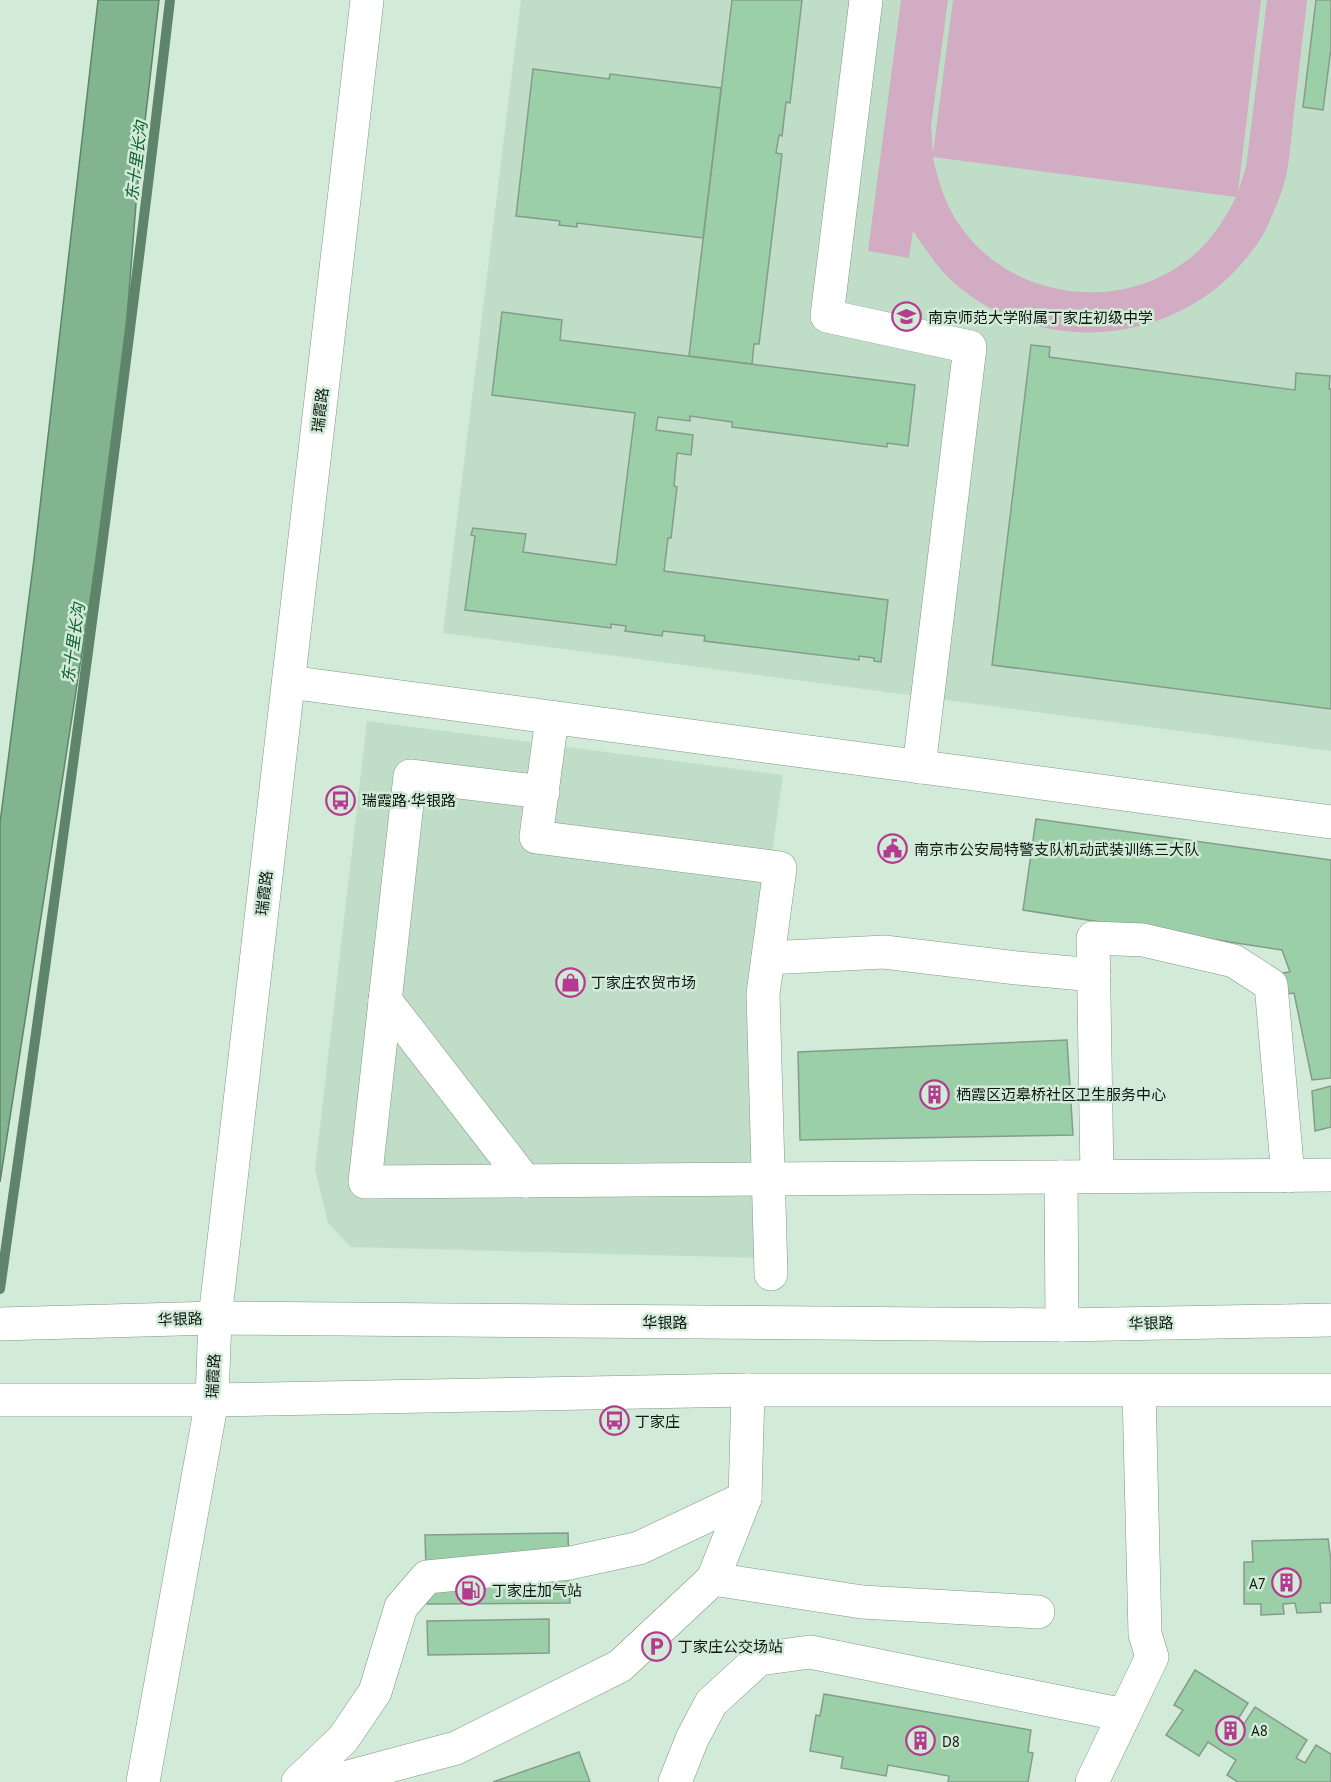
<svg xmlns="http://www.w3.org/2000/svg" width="1331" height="1782" font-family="'PT Sans','Noto Sans SC',sans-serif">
<rect width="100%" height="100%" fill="#d2ead8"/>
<g fill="#c0dec7">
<polygon points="521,0 1331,0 1331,751 443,633"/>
<polygon points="367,721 783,775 753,989 761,1258 351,1247 328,1223 315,1170"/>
</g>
<path fill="#d2acc3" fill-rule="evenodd" d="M 901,0 L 948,0 L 931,126 L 933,153 L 953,0 L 1261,0 L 1238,192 L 1246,167 L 1267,0 L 1307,0 C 1303,35 1299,69 1295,104 C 1292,126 1291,149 1287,171 C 1283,192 1274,212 1265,231 C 1257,247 1244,261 1232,274 C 1158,348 1035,352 955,284 C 938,269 926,250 913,231 L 909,258 L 868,251 ZM 933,158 L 933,157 L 1236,197 C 1223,223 1207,247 1182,264 C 1105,318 990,293 948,205 C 941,190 937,174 933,158 Z"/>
<polygon fill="#81b48f" stroke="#5e8569" stroke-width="1.5" points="98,0 159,0 137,191 120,407 0,1182 0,823 34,559"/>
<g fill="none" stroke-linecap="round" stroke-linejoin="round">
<path stroke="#5e8569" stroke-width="10" d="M 0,1289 C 61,860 120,430 170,0"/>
</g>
<g fill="#9bcfa8" stroke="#869c8b" stroke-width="1.5">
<polygon points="732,0 802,0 790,103 786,102 782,136 779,135 776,153 782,154 759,344 754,344 752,364 689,356"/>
<polygon points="1316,0 1331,0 1331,48 1323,110 1303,107"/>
<polygon points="533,69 609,79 610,74 721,88 703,238 577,223 577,227 559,225 560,221 516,216"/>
<polygon points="502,312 562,320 560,340 915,385 908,446 887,443 887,447 732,427 732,422 690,416 690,421 658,417 656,430 693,435 691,455 677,453 674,486 677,487 671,538 668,538 664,571 888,600 881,662 874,661 874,658 859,656 859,660 704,641 705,636 663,631 662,636 625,631 626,626 611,624 611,628 465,610 475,536 471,535 473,528 526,534 523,552 616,565 635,413 492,395"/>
<polygon points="1031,345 1050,347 1049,357 1295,390 1296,373 1330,376 1329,389 1331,389 1331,709 992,665"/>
<polygon points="1036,819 1331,860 1331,1078 1312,1080 1294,993 1287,994 1283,973 1290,972 1282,950 1023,910"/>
<polygon points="1067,1040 1073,1135 800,1140 798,1052"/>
<polygon points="1331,1086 1331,1127 1315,1131 1312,1091"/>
<polygon points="568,1533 570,1603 427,1604 425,1535"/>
<polygon points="1328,1539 1331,1561 1331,1603 1320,1603 1321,1612 1297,1613 1295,1603 1283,1604 1284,1614 1261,1615 1261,1604 1244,1604 1244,1562 1253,1562 1252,1541"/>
<polygon points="549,1619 549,1653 428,1655 427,1621"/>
<polygon points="1195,1670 1248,1703 1238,1719 1244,1724 1255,1707 1307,1740 1296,1758 1305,1763 1316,1745 1331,1754 1331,1782 1238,1782 1227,1775 1236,1760 1208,1742 1199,1756 1166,1735 1183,1710 1174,1705"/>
<polygon points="824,1694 1031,1730 1028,1752 1033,1753 1028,1782 948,1782 949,1776 888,1765 886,1776 841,1768 843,1757 810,1751 816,1715 820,1716"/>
<polygon points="579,1752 590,1782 493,1782"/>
</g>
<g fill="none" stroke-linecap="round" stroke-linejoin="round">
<defs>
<g id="minor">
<polyline points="866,0 827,316 970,347 919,767"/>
<polyline points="289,682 1331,822"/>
<polyline points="552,718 536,837 780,868 763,994 771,1274"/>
<polyline points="543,792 410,776 365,1182 1331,1175"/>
<polyline points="768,958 884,952 1017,968 1094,975"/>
<polyline points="385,1000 525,1181"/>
<polyline points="1097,1176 1093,938 1143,940 1234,961 1271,985 1288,1176"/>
<polyline points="1061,1177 1062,1325"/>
<polyline points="713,1579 862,1602 1038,1612"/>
<polyline points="143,1782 212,1400 215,1318 367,0"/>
<polyline points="298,1782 343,1739 375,1692 401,1607 427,1577 570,1563 639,1548 745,1498"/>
<polyline points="330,1782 456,1748 620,1666 713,1579 745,1498 748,1390"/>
<polyline points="675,1782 692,1739 711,1703 759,1659 810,1652 1124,1715"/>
<polyline points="1092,1782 1152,1657 1145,1634 1139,1391"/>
</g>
<g id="major">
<polyline points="0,1324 215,1318 1062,1325 1331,1320"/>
<polyline points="0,1400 212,1400 748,1390 1331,1390"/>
</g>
</defs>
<use href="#minor" stroke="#819786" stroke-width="34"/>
<use href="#major" stroke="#819786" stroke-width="34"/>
<use href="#minor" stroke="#fff" stroke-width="33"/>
<use href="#major" stroke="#fff" stroke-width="33"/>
</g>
<defs>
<symbol id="school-ring" viewBox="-11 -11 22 22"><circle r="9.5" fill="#d2ead8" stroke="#b43b90" stroke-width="1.5"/><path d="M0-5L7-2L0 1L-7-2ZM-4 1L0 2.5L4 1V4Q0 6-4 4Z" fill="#b43b90"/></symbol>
<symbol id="bus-ring" viewBox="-11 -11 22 22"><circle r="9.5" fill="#d2ead8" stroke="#b43b90" stroke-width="1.5"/><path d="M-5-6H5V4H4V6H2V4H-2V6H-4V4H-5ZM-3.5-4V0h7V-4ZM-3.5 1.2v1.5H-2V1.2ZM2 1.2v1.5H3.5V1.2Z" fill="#b43b90"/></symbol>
<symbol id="civic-ring" viewBox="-11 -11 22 22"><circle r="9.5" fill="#d2ead8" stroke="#b43b90" stroke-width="1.5"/><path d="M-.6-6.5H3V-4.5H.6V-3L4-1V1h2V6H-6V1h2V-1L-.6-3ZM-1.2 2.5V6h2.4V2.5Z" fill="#b43b90"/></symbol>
<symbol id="shop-ring" viewBox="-11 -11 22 22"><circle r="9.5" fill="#d2ead8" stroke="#b43b90" stroke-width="1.5"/><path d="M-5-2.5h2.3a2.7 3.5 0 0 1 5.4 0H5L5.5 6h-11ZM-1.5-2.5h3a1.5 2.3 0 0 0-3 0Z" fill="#b43b90"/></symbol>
<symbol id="building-ring" viewBox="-11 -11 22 22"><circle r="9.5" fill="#d2ead8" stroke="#b43b90" stroke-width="1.5"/><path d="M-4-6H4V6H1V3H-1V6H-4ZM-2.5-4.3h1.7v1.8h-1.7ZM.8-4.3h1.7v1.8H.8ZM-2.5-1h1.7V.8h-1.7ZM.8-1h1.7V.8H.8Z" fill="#b43b90"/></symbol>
<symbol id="fuel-ring" viewBox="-11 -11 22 22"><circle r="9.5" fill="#d2ead8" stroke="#b43b90" stroke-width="1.5"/><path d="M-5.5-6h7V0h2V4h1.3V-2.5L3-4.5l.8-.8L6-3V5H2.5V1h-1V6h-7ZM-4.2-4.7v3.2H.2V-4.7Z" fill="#b43b90"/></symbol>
<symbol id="parking-ring" viewBox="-11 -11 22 22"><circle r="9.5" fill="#d2ead8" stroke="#b43b90" stroke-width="1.5"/><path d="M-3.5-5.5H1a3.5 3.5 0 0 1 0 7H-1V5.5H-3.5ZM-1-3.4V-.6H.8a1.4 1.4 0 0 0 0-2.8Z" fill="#b43b90"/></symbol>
</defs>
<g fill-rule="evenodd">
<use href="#school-ring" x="890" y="300" width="33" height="33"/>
<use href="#bus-ring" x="324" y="784" width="33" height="33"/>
<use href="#civic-ring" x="876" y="832" width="33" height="33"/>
<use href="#shop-ring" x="554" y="966" width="33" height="33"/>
<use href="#building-ring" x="918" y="1078" width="33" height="33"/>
<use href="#bus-ring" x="598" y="1404" width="33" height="33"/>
<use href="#building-ring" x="1270" y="1566" width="33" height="33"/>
<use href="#fuel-ring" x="454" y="1574" width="33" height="33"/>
<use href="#parking-ring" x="640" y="1630" width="33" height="33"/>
<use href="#building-ring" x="1214" y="1714" width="33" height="33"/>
<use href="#building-ring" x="904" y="1724" width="33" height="33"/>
</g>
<g text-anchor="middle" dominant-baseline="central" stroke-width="5" stroke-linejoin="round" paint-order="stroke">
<g font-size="15" fill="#0e1610" stroke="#d2ead8" text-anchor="start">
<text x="928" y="317">南京师范大学附属丁家庄初级中学</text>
<text x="362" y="800">瑞霞路·华银路</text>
<text x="914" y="849">南京市公安局特警支队机动武装训练三大队</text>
<text x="591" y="982">丁家庄农贸市场</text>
<text x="956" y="1094">栖霞区迈皋桥社区卫生服务中心</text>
<text x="635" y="1421">丁家庄</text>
<text x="1266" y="1583" text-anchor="end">A7</text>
<text x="492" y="1590">丁家庄加气站</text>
<text x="678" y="1646">丁家庄公交场站</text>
<text x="1251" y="1730">A8</text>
<text x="942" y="1741">D8</text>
</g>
<g font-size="15" fill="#0e1610" stroke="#d2ead8">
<text transform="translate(320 410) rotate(-83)">瑞霞路</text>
<text transform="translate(264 893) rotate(-83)">瑞霞路</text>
<text transform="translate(180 1319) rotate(-2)">华银路</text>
<text x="665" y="1322">华银路</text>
<text transform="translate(1151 1323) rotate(-1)">华银路</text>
<text transform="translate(213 1376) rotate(-87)">瑞霞路</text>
</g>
<g font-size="16" font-style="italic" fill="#0d6031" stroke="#d2ead8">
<text transform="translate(136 161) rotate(-83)">东十里长沟</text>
<text transform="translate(73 643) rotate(-82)">东十里长沟</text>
</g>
</g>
</svg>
